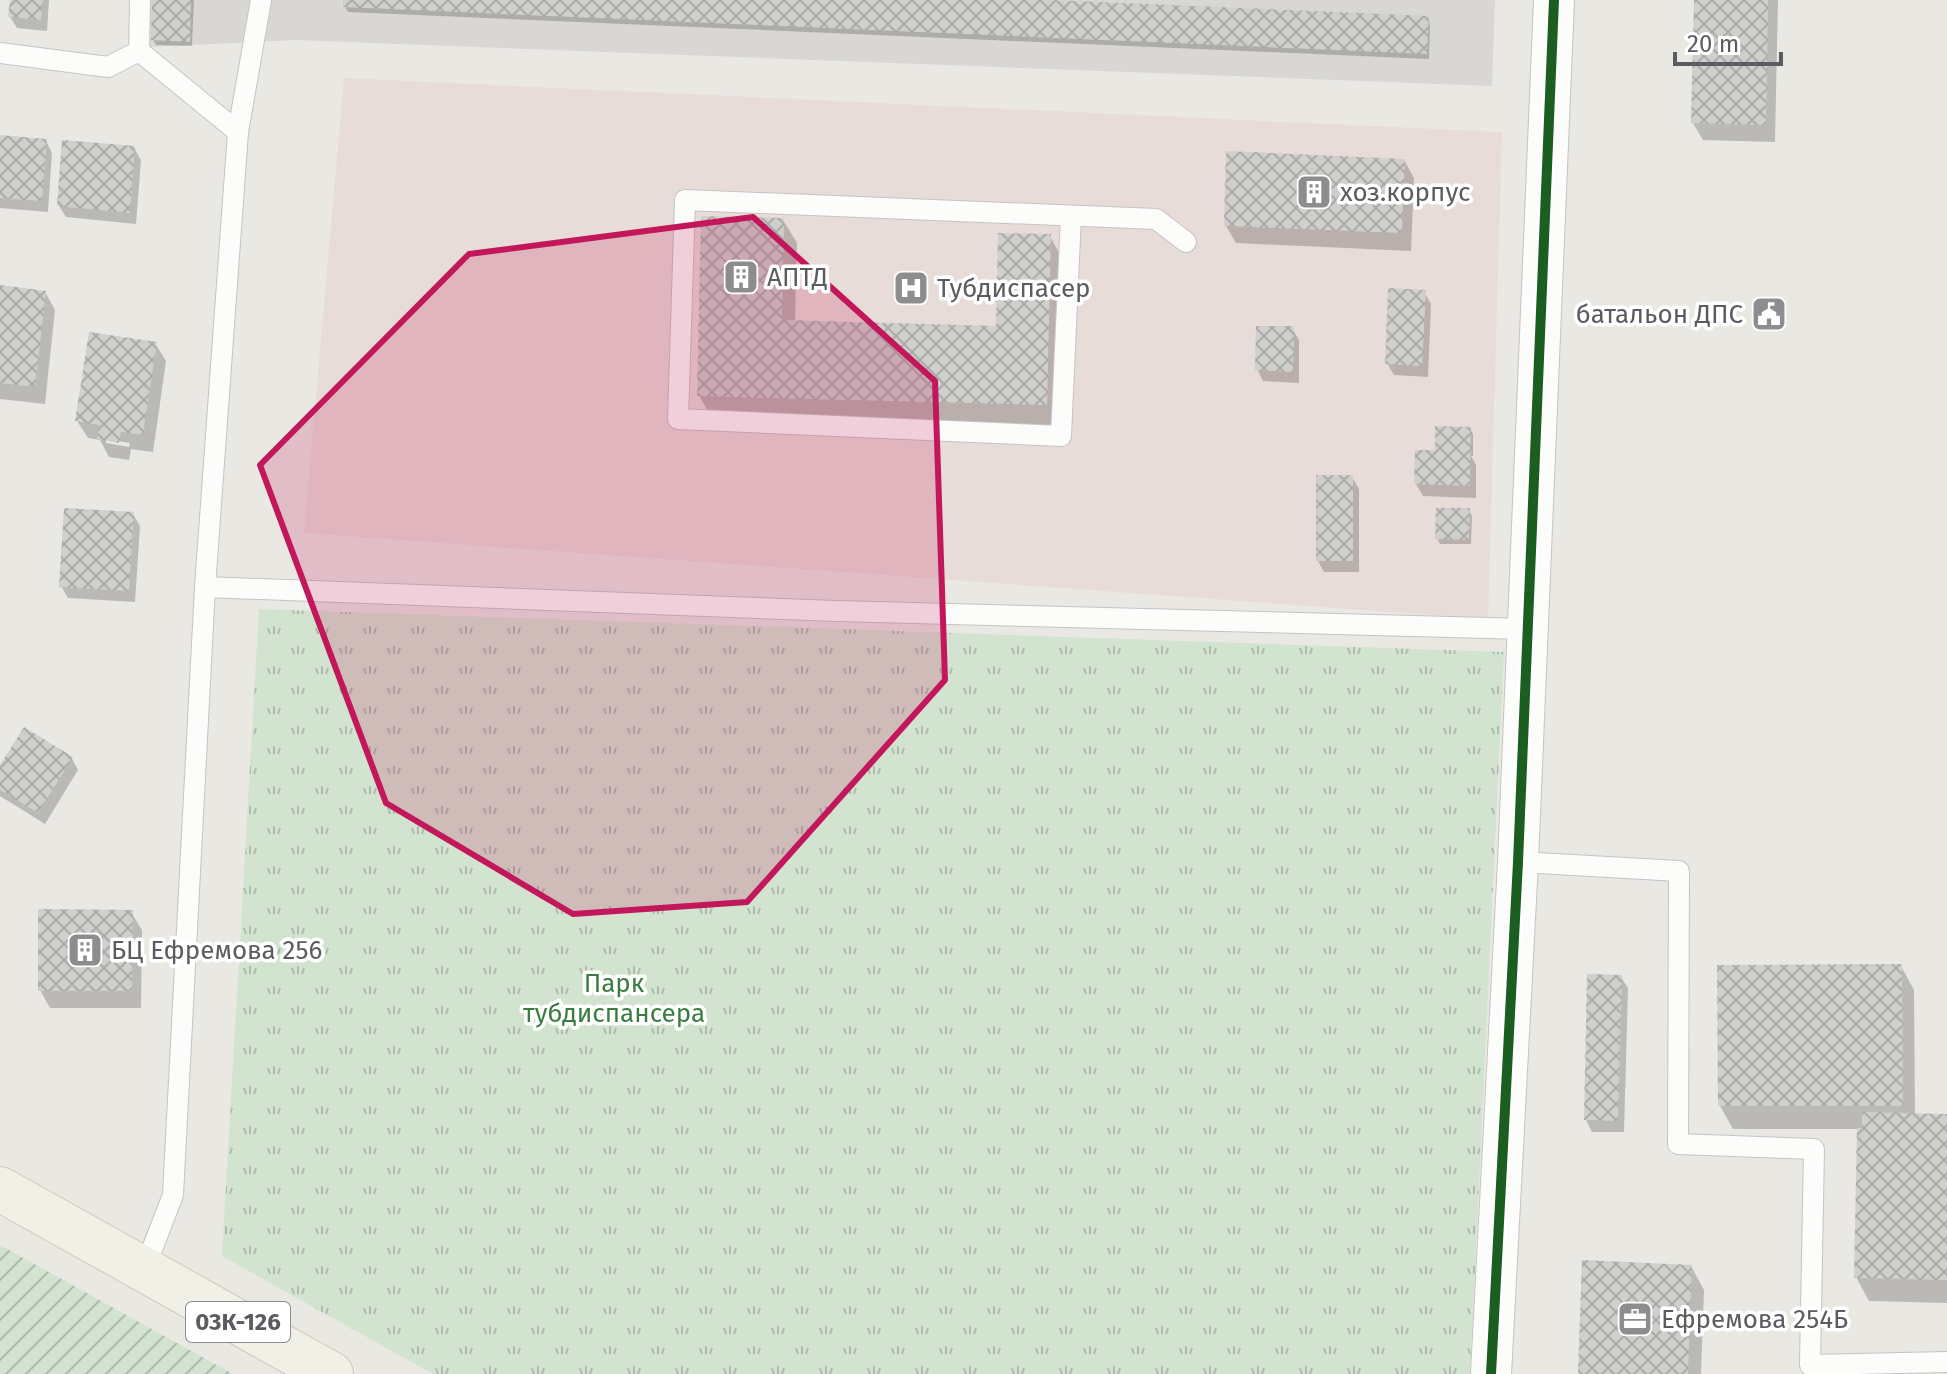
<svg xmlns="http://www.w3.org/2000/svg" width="1947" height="1374" viewBox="0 0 1947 1374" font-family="'Fira Sans',sans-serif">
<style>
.industrial{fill:#d9d7d3}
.medical{fill:#e8dcd8}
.grass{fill:url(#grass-tufts)}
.garden{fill:url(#garden-furrows)}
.shadow{fill:#0003;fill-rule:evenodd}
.building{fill:url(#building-cross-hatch)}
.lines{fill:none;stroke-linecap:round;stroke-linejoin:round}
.service-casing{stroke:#c5c4c4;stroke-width:22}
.minor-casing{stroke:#c5c4c4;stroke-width:42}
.primary-casing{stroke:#cfc8b3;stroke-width:46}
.service{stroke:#fcfcfb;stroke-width:20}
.minor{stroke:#fcfcfb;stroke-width:40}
.primary{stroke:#f1f0e6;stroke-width:44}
.cycleway-casing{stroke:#fff;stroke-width:15}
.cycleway{stroke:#1b5e20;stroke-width:10}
.marked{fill:#c2185b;fill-opacity:0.2;stroke:#c2185b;stroke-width:6;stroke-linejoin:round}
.labels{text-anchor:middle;stroke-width:7;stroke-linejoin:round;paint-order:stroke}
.shield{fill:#fff;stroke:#8c8d90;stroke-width:2}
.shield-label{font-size:24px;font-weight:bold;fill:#5a5c60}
.poi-label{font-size:26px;fill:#5a5c60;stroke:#fff;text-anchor:start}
.park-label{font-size:26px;fill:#3b7d41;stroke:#fff}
</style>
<defs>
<pattern id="grass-tufts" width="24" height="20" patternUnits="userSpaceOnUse" patternTransform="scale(2)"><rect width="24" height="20" fill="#d2e4d0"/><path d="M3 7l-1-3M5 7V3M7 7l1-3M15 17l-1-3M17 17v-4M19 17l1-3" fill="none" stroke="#adbcac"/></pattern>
<pattern id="garden-furrows" width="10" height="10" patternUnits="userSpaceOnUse" patternTransform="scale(2)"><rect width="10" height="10" fill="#d2e4d0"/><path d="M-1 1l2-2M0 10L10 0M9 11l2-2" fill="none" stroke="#adbcac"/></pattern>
<pattern id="building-cross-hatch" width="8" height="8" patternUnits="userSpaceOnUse" patternTransform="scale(2)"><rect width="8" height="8" fill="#cfcfcc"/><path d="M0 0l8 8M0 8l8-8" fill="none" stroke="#ababa9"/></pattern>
</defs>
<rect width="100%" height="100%" fill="#e9e8e3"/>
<path class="industrial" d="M150,0H1495L1492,86L296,40L148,47Z"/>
<path class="medical" d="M344,78L1502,132L1488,619L304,533Z"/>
<path class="grass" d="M259,609L1504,652L1470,1374H433L222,1256Z"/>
<path class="garden" d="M0,1245L233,1374H0Z"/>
<path class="shadow" d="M12,0H49L47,31L17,28L10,17Z
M154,0H194L192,46L156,45L153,39Z
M345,0H1003L1427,18L1430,24L1429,59L348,12L345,6Z
M1696,0H1778L1775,142L1703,140L1693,123Z
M0,137L46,141L52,153L48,212L0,208Z
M134,148L141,160L136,224L66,217L59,206Z
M1404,160L1414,178L1411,251L1236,243L1226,226Z
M783,220L797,243L795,323L998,328L1050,236L1063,260L1059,428L712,419L699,395Z
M0,287L45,292L55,310L45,404L0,399Z
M1424,292L1431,304L1428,377L1394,375L1387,363Z
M1292,328L1299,340V383L1263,381L1257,369Z
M155,343L166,361L153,452L131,449L129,460L109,457L100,440L88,438L77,421ZM106,439L130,443L129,447L106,443Z
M1470,429L1473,434V456H1471L1476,465V498L1423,496L1416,484L1438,452Z
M1352,477L1359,489V572H1324L1318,561Z
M1469,510L1472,516L1471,544H1440L1437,538Z
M133,514L140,526L135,602L68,598L61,586Z
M72,759L78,770L45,824L0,796V769Z
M131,912L142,930L141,1008H50L40,990Z
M1901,966L1914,990L1915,1115L1947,1116V1303L1869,1301L1856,1277L1859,1129H1733L1720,1106Z
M1621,977L1628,988L1624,1132H1592L1586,1120Z
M1691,1266L1704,1290L1701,1374H1580Z"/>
<path class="building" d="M10,0H43L41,20L8,17Z
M152,0H191L190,42L151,40Z
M343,0H1050L1429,16L1427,54L343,7Z
M1694,0H1768L1766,125L1691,123Z
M0,135L47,139L42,201L0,198Z
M62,140L135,146L130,213L57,206Z
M1226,151L1405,159L1402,233L1224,226Z
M701,216L784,218L782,320L996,326L998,233L1051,234L1047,405L697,396Z
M0,285L46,291L35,387L0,383Z
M1388,288L1426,290L1422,366L1385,364Z
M1256,326H1294L1293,372L1255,370Z
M89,332L157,342L143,435L121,432L119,443L97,439L99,425L75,421Z
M1435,426L1471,427L1470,486L1414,484L1415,450H1435Z
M1316,475H1353V561H1316Z
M64,508L134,512L129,591L59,587Z
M1436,508H1470L1469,540L1435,539Z
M24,727L73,757L38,813L0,790V765Z
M38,909L133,910L132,991H38Z
M1902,964L1903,1106H1718L1717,965Z
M1587,974L1622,975L1618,1121L1584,1120Z
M1862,1112L1947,1114V1280L1854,1278L1857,1128H1862Z
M1582,1260L1692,1265L1688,1374H1578Z"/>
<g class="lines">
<defs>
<path id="service" d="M140,0L139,51L238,132L205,587L173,1195L144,1270
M0,53L108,67L139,51
M238,132L261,0
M1071,216L1061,436L678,419L685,200L1156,219L1186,242
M205,587L836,611L1527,629
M1518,862L1679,871L1678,1144L1814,1149L1810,1365L1947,1362"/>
<path id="minor" d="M1491,1374L1518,862L1554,0"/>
<path id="primary" d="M0,1189L331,1374"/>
</defs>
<use href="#service" class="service-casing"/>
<use href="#minor" class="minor-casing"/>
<use href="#primary" class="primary-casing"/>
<use href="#service" class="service"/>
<use href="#minor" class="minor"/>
<use href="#primary" class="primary"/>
<defs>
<path id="cycleway" d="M1491,1374L1518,862L1554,0"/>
</defs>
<use href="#cycleway" class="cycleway-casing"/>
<use href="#cycleway" class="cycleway"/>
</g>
<path class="marked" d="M753,217L935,381L945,680L747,902L573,914L386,803L260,465L469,254Z"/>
<defs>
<symbol id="building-square" viewBox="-11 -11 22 22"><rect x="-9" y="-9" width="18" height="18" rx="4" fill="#8c8d8e" stroke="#fff"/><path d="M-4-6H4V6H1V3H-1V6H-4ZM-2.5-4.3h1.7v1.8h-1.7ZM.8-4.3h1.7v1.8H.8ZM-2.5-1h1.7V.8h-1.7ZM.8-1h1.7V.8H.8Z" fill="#fff"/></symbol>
<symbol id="hospital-square" viewBox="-11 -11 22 22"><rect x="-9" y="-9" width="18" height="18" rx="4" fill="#8c8d8e" stroke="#fff"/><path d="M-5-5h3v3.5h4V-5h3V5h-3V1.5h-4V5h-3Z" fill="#fff"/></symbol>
<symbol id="civic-square" viewBox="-11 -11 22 22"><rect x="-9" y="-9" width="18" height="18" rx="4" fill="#8c8d8e" stroke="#fff"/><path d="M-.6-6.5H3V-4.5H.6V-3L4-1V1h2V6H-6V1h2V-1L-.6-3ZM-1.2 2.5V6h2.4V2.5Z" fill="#fff"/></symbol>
<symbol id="office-square" viewBox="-11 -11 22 22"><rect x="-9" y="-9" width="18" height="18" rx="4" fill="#8c8d8e" stroke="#fff"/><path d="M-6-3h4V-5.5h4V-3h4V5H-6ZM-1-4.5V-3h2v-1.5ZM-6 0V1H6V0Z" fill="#fff"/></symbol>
</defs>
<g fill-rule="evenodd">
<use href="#building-square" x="1294" y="172" width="40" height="40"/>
<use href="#building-square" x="721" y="257" width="40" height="40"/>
<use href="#hospital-square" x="891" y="268" width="40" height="40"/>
<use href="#civic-square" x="1749" y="294" width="40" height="40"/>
<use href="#building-square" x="65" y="930" width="40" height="40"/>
<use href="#office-square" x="1615" y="1299" width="40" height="40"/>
</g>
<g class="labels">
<rect class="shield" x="186" y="1302" width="104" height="40" rx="6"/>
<g class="shield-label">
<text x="238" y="1330">03К-126</text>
</g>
<g class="poi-label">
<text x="1340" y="201">хоз.корпус</text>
<text x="767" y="286">АПТД</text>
<text x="937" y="297">Тубдиспасер</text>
<text x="1743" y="323" text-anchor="end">батальон ДПС</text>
<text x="111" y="959">БЦ Ефремова 256</text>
<text x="1661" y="1328">Ефремова 254Б</text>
</g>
<g class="park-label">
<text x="614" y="992">Парк<tspan x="614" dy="30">тубдиспансера</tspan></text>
</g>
</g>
<path d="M1675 52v12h106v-12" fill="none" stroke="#5a5c60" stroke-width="4"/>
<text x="1687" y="52" font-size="24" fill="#5a5c60" stroke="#ffffff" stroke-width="6" paint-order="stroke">20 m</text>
</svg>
